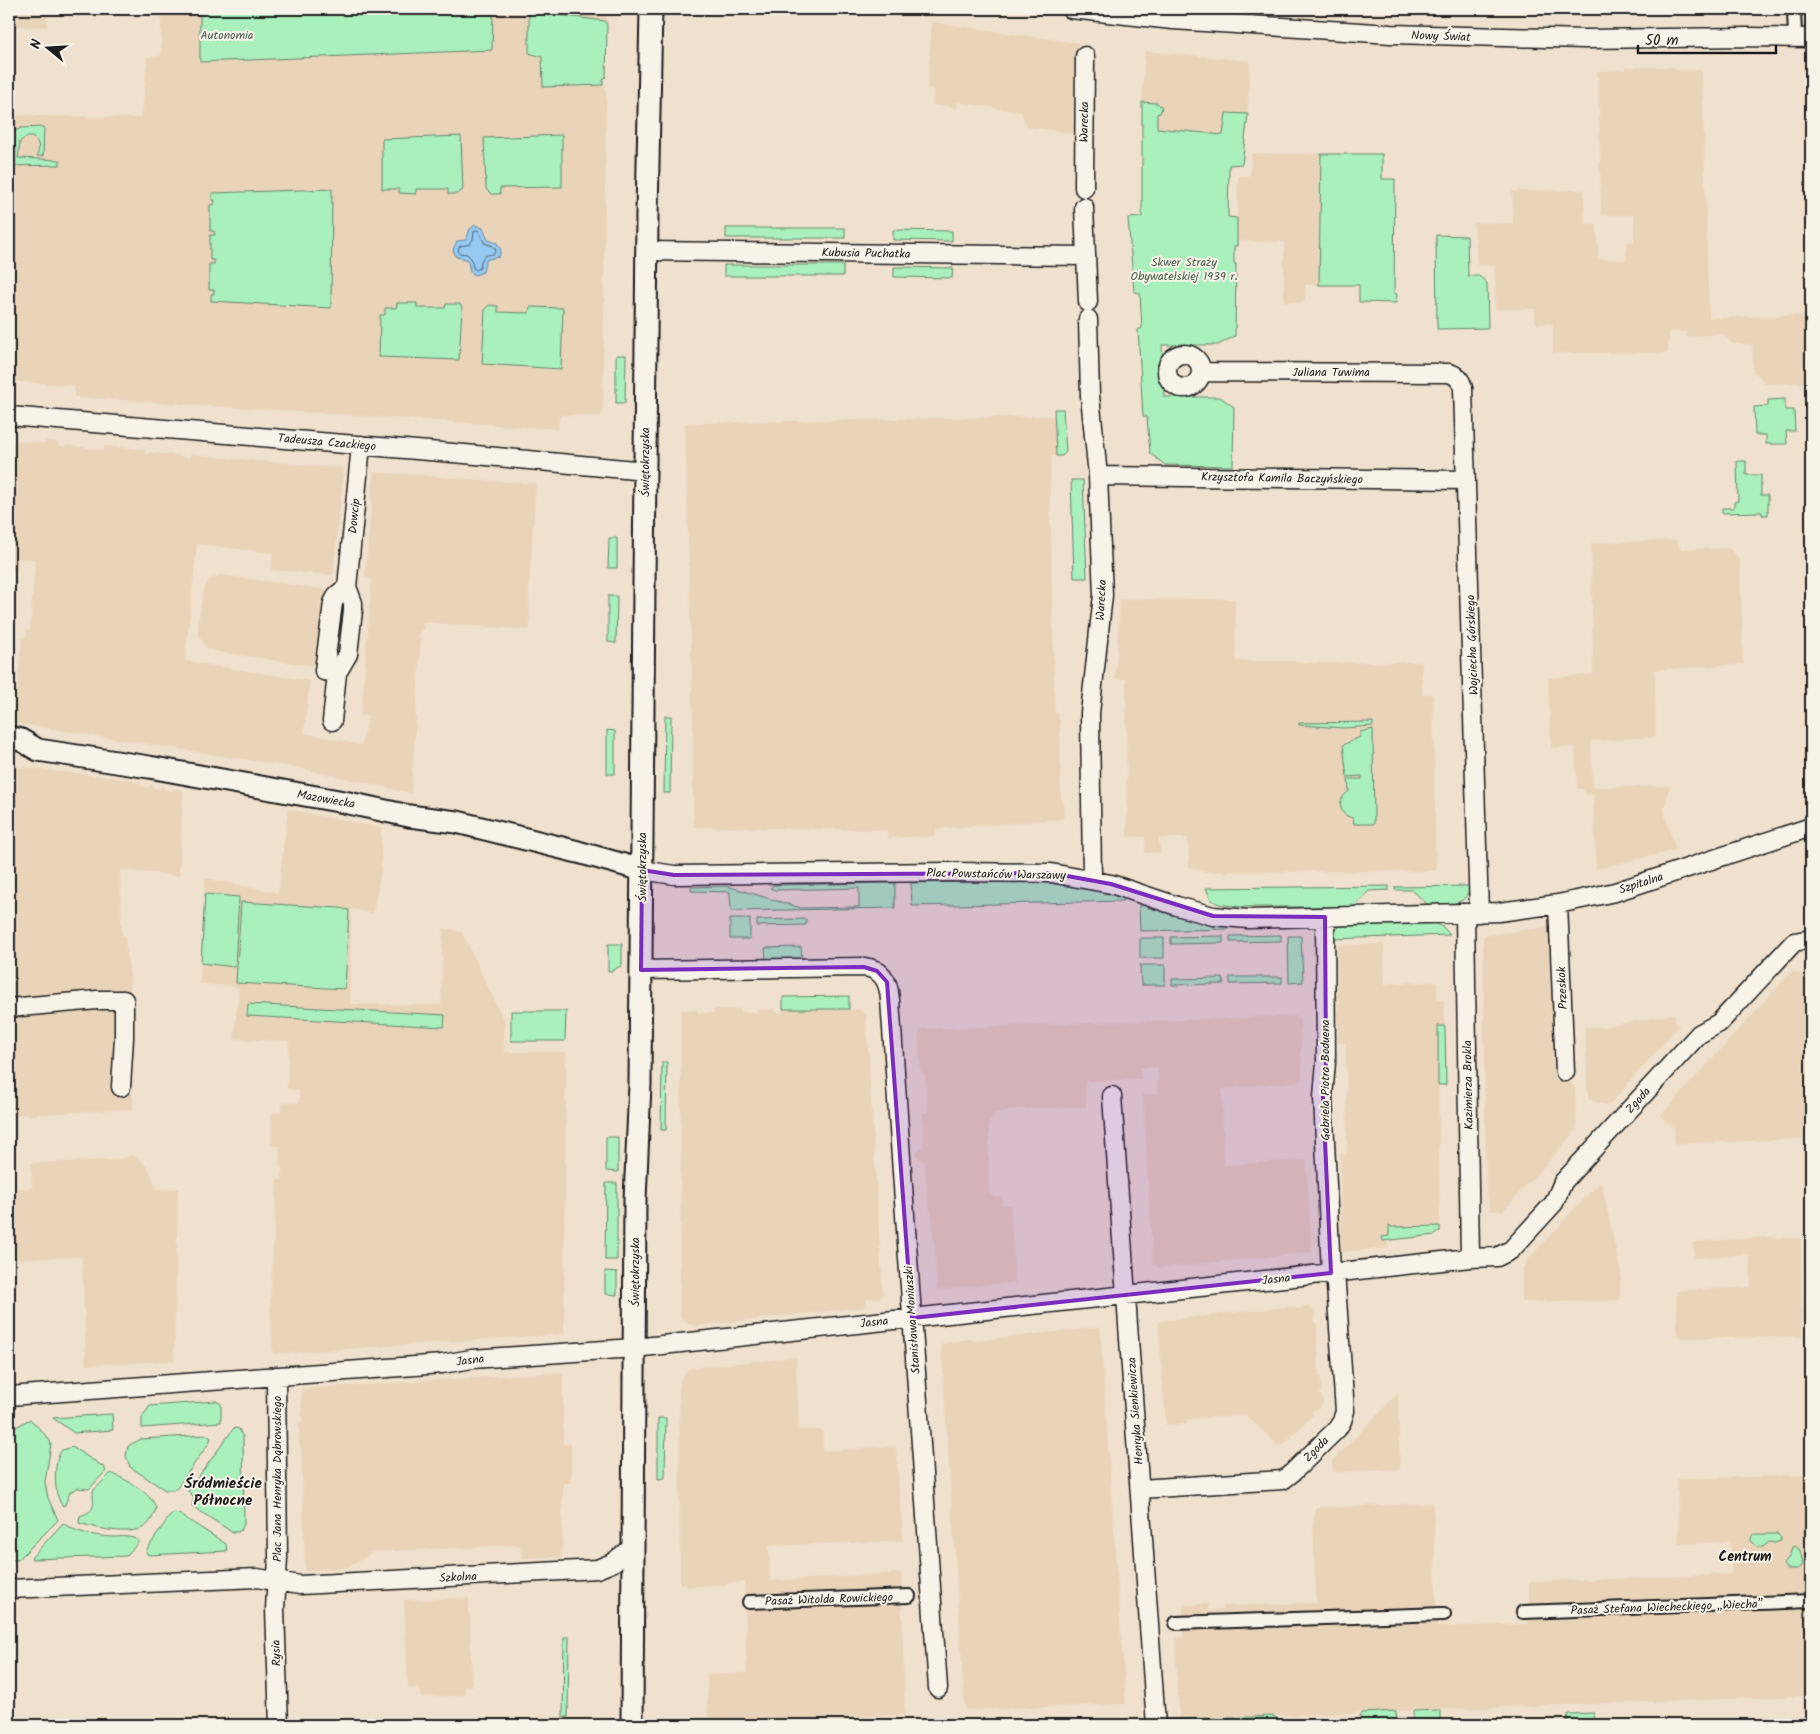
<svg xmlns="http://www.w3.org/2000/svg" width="1820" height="1734" viewBox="0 0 1820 1734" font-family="Kalam,sans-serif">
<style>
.built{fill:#e9d4ba}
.green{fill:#aaf0bc;stroke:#63866c}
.water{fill:#96caf3;stroke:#65849d}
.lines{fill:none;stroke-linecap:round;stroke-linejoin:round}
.shore{stroke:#4d6272;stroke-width:1}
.pedestrian-casing{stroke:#1c1c1c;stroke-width:16}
.minor-casing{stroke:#1c1c1c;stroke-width:21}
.tertiary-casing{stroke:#1c1c1c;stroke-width:25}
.pedestrian{stroke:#f7f3e8;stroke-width:12}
.minor{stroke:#f7f3e8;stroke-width:18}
.tertiary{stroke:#f7f3e8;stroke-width:21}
.marked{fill:#7b2cbf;fill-opacity:0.2;stroke:#7b2cbf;stroke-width:4;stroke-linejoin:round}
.labels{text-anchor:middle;stroke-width:4;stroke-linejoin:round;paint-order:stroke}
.park-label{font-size:12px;fill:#475c4c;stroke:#f7f3e8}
.street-label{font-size:12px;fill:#1c1c1c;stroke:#f7f3e8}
.neighbourhood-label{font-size:14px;font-weight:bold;fill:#1c1c1c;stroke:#f7f3e8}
.quarter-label{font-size:15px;font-weight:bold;fill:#1c1c1c;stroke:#f7f3e8}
</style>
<rect width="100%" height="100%" fill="#efe1cd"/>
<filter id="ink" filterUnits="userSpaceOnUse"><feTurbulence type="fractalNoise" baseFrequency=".02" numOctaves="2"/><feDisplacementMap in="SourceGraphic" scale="10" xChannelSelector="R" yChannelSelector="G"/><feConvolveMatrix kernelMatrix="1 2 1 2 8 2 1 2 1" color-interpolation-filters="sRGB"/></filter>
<g filter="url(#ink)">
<path class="built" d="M9,9H48L47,27L11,26V23L9,22Z
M161,9H608L607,25L605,21L606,77L603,80V85H601H605L606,91L603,410L602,416L560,415L558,429L74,397V386L9,381V115L142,118L147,57L161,56Z
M932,22L1078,43L1075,133L1027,127L1021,112L958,102L957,108L932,105L934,89L927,88Z
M1145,51L1250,61L1247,130L1243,148L1242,164L1229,165L1228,217H1142V102Z
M1625,67H1675V70H1702L1709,318L1805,315L1806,383L1766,384L1753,370L1752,344H1733L1722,334L1687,337V332L1669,331L1668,353H1553V324L1535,323V309H1495V266L1477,265L1474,223H1513L1512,191L1584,190L1585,224H1597L1598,259L1626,260L1627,242H1634V215H1601L1599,107L1597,71L1625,70Z
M1252,153L1321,154L1319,285H1305V302H1284V242L1237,241L1238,176L1250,175Z
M1055,416L1056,456H1051L1050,489L1054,687L1055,714H1058L1059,719L1060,720L1061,799H1063L1064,817L1062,819L936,829V836L888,838L887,830L693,827V726L685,423Z
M9,440L44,443L45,441L57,442L59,446L65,447L66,445L104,450V446L131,448L145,450V454L152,453L182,456L183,457L189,458L191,454L225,458L344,468L333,575L271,570L273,553L197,544L185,661L310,681L304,733L361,745L368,717L361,715L372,578L365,577L374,472L536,484L529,591L530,630L422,622V626L425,627L419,632L418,638L421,639L411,793L298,768L14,723L22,637H26V631L30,629L35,559L18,558L17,574H9Z
M1676,540L1681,549L1729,548L1740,560L1743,664L1655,670L1656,737L1591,741L1593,787L1669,786L1666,806L1664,807L1665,816L1676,850L1596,869L1593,795L1585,794L1584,789H1577L1575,747L1551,748L1548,678L1593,674L1591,543Z
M221,575L323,589L327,593L328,599L318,663L312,666L213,651L206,648L198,634V621L204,589L209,580Z
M1120,599H1235L1236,661H1299V663L1422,662V695L1433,694L1436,871L1206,872L1189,867L1188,838H1159L1160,853H1145V837H1127L1126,679H1115Z
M9,766L133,780L135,783L141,782V786L149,788L150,784L153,785V788L161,789L162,786L164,787V790L172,791L173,789L183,790L179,876L120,870L122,935L125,937L130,978L133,1109L9,1116Z
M288,809L381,828V869L373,913L351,909L350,1004L441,1005L443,928L462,932L505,1023L504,1052H566L564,1334L273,1354L270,1301L277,1180H282V1168L279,1167L280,1146H271L272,1113H281V1103H299V1090L287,1089L289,1041L234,1039L239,987L200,984L205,878L278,893Z
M1551,926L1557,1071L1575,1087L1577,1130L1503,1211H1492L1486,1193L1483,936Z
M1384,944L1385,984L1389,985V983L1437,982V1000H1444L1445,1026H1438L1440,1231L1435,1235L1388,1240V1248L1341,1252L1340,1154H1347L1346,1043H1338L1337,945Z
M1792,971L1804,976L1803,1139L1675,1144L1674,1128L1660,1116Z
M714,1009H740L741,1012H757V1010L774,1009V1012H783L782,1009H849L860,1010L866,1014L883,1297L866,1299V1307L695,1326L687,1323L681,1317L680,1312L681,1010H697L698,1013H714Z
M1675,1014V1023L1679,1026L1608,1106L1588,1099L1585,1027H1603Z
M1295,1016L1300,1021L1302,1081L1222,1089L1224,1165L1306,1160L1312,1252L1159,1268L1153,1263L1143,1095L1158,1094L1157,1067H1140L1141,1079L1085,1081L1086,1107L1017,1109L995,1113L994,1118L989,1120V1193L994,1197H1002V1205H1010L1015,1282L937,1290L933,1222L927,1194L925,1163L915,1154L924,1145L922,1113H928L925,1075L920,1070L919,1033L922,1029Z
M132,1155L138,1158L148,1168L157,1189H178L174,1361L86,1365L82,1257L9,1259V1189L32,1188L31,1163L116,1160Z
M1601,1181L1621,1273L1620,1300L1522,1302V1271L1527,1260Z
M1766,1237L1801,1238L1802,1337L1682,1338L1677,1336L1676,1291L1751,1287L1749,1254L1694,1258L1693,1242Z
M1295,1306L1297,1310L1305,1306H1309L1315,1313L1313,1322L1317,1324L1319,1376L1321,1379L1322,1391L1319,1393L1322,1396L1323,1403L1319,1409L1312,1411L1313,1415L1280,1448L1246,1415L1188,1419L1187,1424L1166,1425L1158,1321Z
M1100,1327L1126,1704L965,1710L941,1344L949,1342L971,1339L974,1341Z
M796,1357L799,1430H823V1451L896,1446L903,1541L769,1546L770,1581L901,1573L905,1715L708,1722L707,1675L747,1673L744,1582L731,1583L725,1586L718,1585L686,1587V1584H680L679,1387L681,1379L685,1372L691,1368Z
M563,1372V1444H571V1483H563L562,1557L524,1558L521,1557L520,1545L373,1552L347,1568L305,1571L301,1446L299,1445V1422H302L301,1389Z
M1398,1394L1400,1470L1333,1472L1332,1461Z
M1811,1475V1696L1179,1719L1175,1638L1184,1637L1183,1605L1208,1604V1611L1221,1609L1224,1606L1316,1603L1313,1524L1316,1508L1432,1503L1434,1520L1437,1627L1528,1624L1529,1582L1731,1574V1542L1679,1544L1677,1479Z
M469,1598L472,1686H465V1695L421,1697L419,1688H408L404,1600Z"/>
<path class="green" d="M200,9H471L487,11L493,14L492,50L200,62Z
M529,11L605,21L607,25L606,77L603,80V85L543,87L542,57L529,53Z
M1142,102L1157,103L1162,107L1160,113L1157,114V128L1223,135L1226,113L1248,114L1242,164L1229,165L1228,217L1237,218V246H1234V264H1236L1235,336L1218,345H1162L1164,397H1220L1234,407L1233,466L1165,465L1150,453L1147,417L1143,416L1138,330L1142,328L1140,293L1134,292L1128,218L1142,217Z
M44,127L43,156H37C43,141 31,130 20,142L18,158L60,160V165L9,166V134L21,128Z
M562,135V187L500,188V194H491L486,189L484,138Z
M461,136L463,190L457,194H448V189H416V194L399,193V189H382V139Z
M1321,154H1382V179H1395L1394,293L1397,294L1396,303L1359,302V285H1319Z
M332,189L331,308L211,301V294H214V290H209V264H214V260H210V235H215L214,231H210V205L214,204L215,200H212V193Z
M726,228H845V238H726Z
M893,230L952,231V241L893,240Z
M1436,235L1467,236L1468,276H1479L1487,283L1488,328L1437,329Z
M724,265H843V276H724Z
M894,267L953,268L952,278L894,277Z
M397,303H417V308H445L446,304H460L462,308L459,360L379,357L380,315H385V308H396Z
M489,305L498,306V312L529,313L530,307L563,308L561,369L482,364L485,309Z
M616,355H626L625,403H616Z
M1785,399V410H1794L1795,431H1786L1787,444H1766V435H1755L1754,407L1768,406V400Z
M1054,409H1063L1066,452L1062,456H1056Z
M1737,461H1746V475H1761V495H1768V515H1762V512L1722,513V508H1734V502L1738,501Z
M1071,480H1083L1087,578H1074Z
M609,538H617V568H608Z
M608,596H617L616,643L608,642Z
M665,716H671L670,793H664Z
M1373,722V726L1344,728L1299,725V723Z
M1373,729L1374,824H1354L1353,818C1337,815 1337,799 1349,791L1348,779H1362V776L1347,777L1343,745L1360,737V732Z
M607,730L615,731V774H607Z
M1024,881C1058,883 1090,888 1123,898V901L912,906L911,883Z
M895,883V908L731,911L730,892L691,891V887L727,886L801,908L859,907V888L774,890L770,888L774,885Z
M1389,886V890L1369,891L1354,907H1240L1219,904L1211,900L1206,888Z
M1470,886C1467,908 1445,904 1428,905L1412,890H1395V887Z
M205,894L239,897L235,967L201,963Z
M241,902L340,908L349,910L345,989L236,983Z
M1139,903L1181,916L1229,926V929L1140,931Z
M730,919H750V939H730Z
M806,919V925L757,926V920Z
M1432,922L1443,927L1450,935L1331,939L1333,930L1340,926Z
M1281,935V941L1230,942V936Z
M1223,936V943L1171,944V937Z
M1288,936H1301L1303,982L1289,983Z
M1140,938H1164V958H1140Z
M608,944H622V965L612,971H608Z
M801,947L802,962H770L766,959L765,948Z
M1140,965H1165V985H1141Z
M1230,977H1282V983L1230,984Z
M1223,978L1224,984L1172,985V979Z
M849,996V1009H783V997Z
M248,1004L445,1015L444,1027L247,1016Z
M511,1011H566L565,1041H511Z
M1438,1026H1445L1446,1085H1438Z
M662,1062H667L666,1130H661Z
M606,1137H618V1172L606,1171Z
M606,1183H617V1260H605Z
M1389,1225L1392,1227L1440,1226V1231L1435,1235L1383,1241L1382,1237L1389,1236Z
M605,1271L617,1272V1295L605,1294Z
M216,1401L221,1404V1422L142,1428V1417L150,1406Z
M112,1414L113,1430L74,1433L53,1418Z
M658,1418H666L665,1478L658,1479Z
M30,1419L49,1439L51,1444L45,1482L48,1498L58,1520L18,1560H9V1431Z
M234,1428L239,1429L243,1437L244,1524L241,1530L238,1532H232L192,1506L194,1497L188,1491Z
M207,1435L211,1438L209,1443L177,1488L173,1490H165L130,1467L126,1456L128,1446L141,1439Z
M72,1447L104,1467L106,1471L89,1489L77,1488L70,1492L65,1505L63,1506C53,1497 53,1460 62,1450Z
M111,1473C125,1479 152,1493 156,1508C154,1515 151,1523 144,1527C129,1536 95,1528 79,1523L80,1516C97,1510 93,1506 93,1491Z
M174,1513L179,1514L226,1544L227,1551L148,1555L146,1552L148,1548L169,1517Z
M63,1523C75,1533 96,1536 112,1537C121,1537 131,1535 139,1541L138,1543L126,1556L32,1559L31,1558Z
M1757,1534H1777L1781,1538V1541L1775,1543L1769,1542L1763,1547H1758L1751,1541C1751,1536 1753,1534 1757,1534Z
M1795,1546L1800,1550L1803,1565L1798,1569H1786L1783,1564L1789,1557L1792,1547Z
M564,1637H569L568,1717H563Z
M1440,1710V1720L1413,1721V1711Z
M1396,1711L1397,1722L1360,1723V1716L1362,1713Z
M1594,1713L1595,1725H1567L1568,1714Z
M1274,1716L1277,1719V1725H1225V1718Z
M1215,1718V1725H1166L1165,1720Z"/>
<path class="water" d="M475,225L483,228L488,240L497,243L501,250L499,257L488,259L485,263L483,272L475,275L470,272L468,261L465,259L456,257L453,250L457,241L466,240L470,229Z"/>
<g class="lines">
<path class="shore" d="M477,230L480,232L484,243L493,246L496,250L494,254C484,255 481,257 480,268L476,270L473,268L471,258L467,254L459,253L458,249L460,246L470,244L473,239L474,232Z"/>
<defs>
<path id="pedestrian" d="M1794,9L1795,38
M749,1602L909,1596
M1523,1612L1811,1601
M1176,1623L1444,1614"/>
<path id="minor" d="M1071,9L1173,20L1391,34L1585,39L1747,37L1811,38
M1084,188L1085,56
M1084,207L1088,302
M646,251L1086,256
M1088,319L1090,396L1098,476L1103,595L1090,713L1092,880
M1167 371a17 17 0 1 1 34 0a17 17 0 1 1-34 0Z
M1201,372L1449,373C1457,375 1461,380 1463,388L1479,913
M9,416L465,454L645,471
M1098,476L1466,480
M347,587L361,445
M332,721L337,673L348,654L353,610V603L347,587L337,595L333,603L324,671L337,673
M642,870L674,875L950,872L1051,873L1111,884L1177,906L1213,916L1248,919L1499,912L1558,904L1615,892L1811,827
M1558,904L1565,1072
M1465,913L1470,1258
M1325,917L1326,1062L1323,1097L1331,1273
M641,970L864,967C883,969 889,983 890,1000L938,1688
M9,1008L97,1000H124V1038L121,1087
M1112,1096L1156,1725
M276,1376L278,1558L275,1609L279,1725
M9,1396L442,1364L472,1359L634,1348L1470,1258L1497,1257L1511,1250L1554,1203L1563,1182L1699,1034L1719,1023L1794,942L1811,939
M1140,1489L1283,1480L1292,1473L1337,1429L1342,1421L1345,1411L1335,1272
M9,1589L257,1578L300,1585L597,1569L612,1563L633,1547"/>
<path id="tertiary" d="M9,737L21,740L38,750L149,767L344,802L409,816L457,822L578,852L642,870
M632,1725L635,1200L640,1084L647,215L651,9"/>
</defs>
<use href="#pedestrian" class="pedestrian-casing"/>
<use href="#minor" class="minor-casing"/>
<use href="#tertiary" class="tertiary-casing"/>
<use href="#pedestrian" class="pedestrian"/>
<use href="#minor" class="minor"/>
<use href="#tertiary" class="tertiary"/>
</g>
</g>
<path class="marked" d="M642,870L674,875L1051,873L1111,884L1213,916L1325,917L1326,1062L1323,1097L1331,1273L912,1318L887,982L877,971L864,967L641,970Z"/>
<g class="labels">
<g class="park-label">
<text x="227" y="39">Autonomia</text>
<text x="1184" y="266">Skwer Straży<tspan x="1184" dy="14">Obywatelskiej 1939 r.</tspan></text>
</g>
<g class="street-label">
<text transform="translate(1441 36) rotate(2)" y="4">Nowy Świat</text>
<text transform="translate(1084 122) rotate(-89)" y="4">Warecka</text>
<text transform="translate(866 253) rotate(1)" y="4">Kubusia Puchatka</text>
<text x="1331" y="376">Juliana Tuwima</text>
<text transform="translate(327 442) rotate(5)" y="4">Tadeusza Czackiego</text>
<text transform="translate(645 462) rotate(-90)" y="4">Świętokrzyska</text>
<text transform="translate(1282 478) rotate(1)" y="4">Krzysztofa Kamila Baczyńskiego</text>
<text transform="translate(354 516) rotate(-84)" y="4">Dowcip</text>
<text transform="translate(1101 600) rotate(-87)" y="4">Warecka</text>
<text transform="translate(1472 645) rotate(-92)" y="4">Wojciecha Górskiego</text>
<text transform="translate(326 799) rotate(10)" y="4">Mazowiecka</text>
<text transform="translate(642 867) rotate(-90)" y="4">Świętokrzyska</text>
<text transform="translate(996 874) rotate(1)" y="4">Plac Powstańców Warszawy</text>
<text transform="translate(1641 883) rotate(-18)" y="4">Szpitalna</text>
<text transform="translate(1562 988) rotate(-93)" y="4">Przeskok</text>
<text transform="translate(1325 1080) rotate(-90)" y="4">Gabriela Piotra Boduena</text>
<text transform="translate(1468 1085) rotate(-91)" y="4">Kazimierza Brokla</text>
<text transform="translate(1638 1100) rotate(-48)" y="4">Zgoda</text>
<text transform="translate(635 1272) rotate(-90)" y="4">Świętokrzyska</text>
<text transform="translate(1276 1279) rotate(-6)" y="4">Jasna</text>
<text transform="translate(912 1320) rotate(-94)" y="4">Stanisława Moniuszki</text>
<text transform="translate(874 1322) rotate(-6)" y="4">Jasna</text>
<text transform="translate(470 1360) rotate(-7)" y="4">Jasna</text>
<text transform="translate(1135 1411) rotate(-94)" y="4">Henryka Sienkiewicza</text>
<text transform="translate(1316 1449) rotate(-45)" y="4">Zgoda</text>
<text transform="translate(277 1479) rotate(-90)" y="4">Plac Jana Henryka Dąbrowskiego</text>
<text transform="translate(458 1577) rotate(-3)" y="4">Szkolna</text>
<text transform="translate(829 1599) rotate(-2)" y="4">Pasaż Witolda Rowickiego</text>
<text transform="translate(1667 1607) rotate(-2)" y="4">Pasaż Stefana Wiecheckiego „Wiecha”</text>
<text transform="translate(276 1653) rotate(-92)" y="4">Rysia</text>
</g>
<g class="neighbourhood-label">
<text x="1745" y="1561">Centrum</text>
</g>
<g class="quarter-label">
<text x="223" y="1488">Śródmieście<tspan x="223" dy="17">Północne</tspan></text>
</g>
</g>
<rect width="1820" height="1734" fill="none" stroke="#f7f3e8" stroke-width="30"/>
<rect x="15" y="15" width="1790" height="1704" fill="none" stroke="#1c1c1c" stroke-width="2" filter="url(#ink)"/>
<g transform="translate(48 48) rotate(288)" stroke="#f7f3e8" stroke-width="4" paint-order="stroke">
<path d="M0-4L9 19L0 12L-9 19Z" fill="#1c1c1c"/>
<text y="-8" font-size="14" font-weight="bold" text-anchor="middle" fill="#1c1c1c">N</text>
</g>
<path d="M1638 45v8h138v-8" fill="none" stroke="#1c1c1c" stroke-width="2.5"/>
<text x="1645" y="45" font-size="15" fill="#1c1c1c" stroke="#f7f3e8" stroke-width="4" paint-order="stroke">50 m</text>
</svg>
